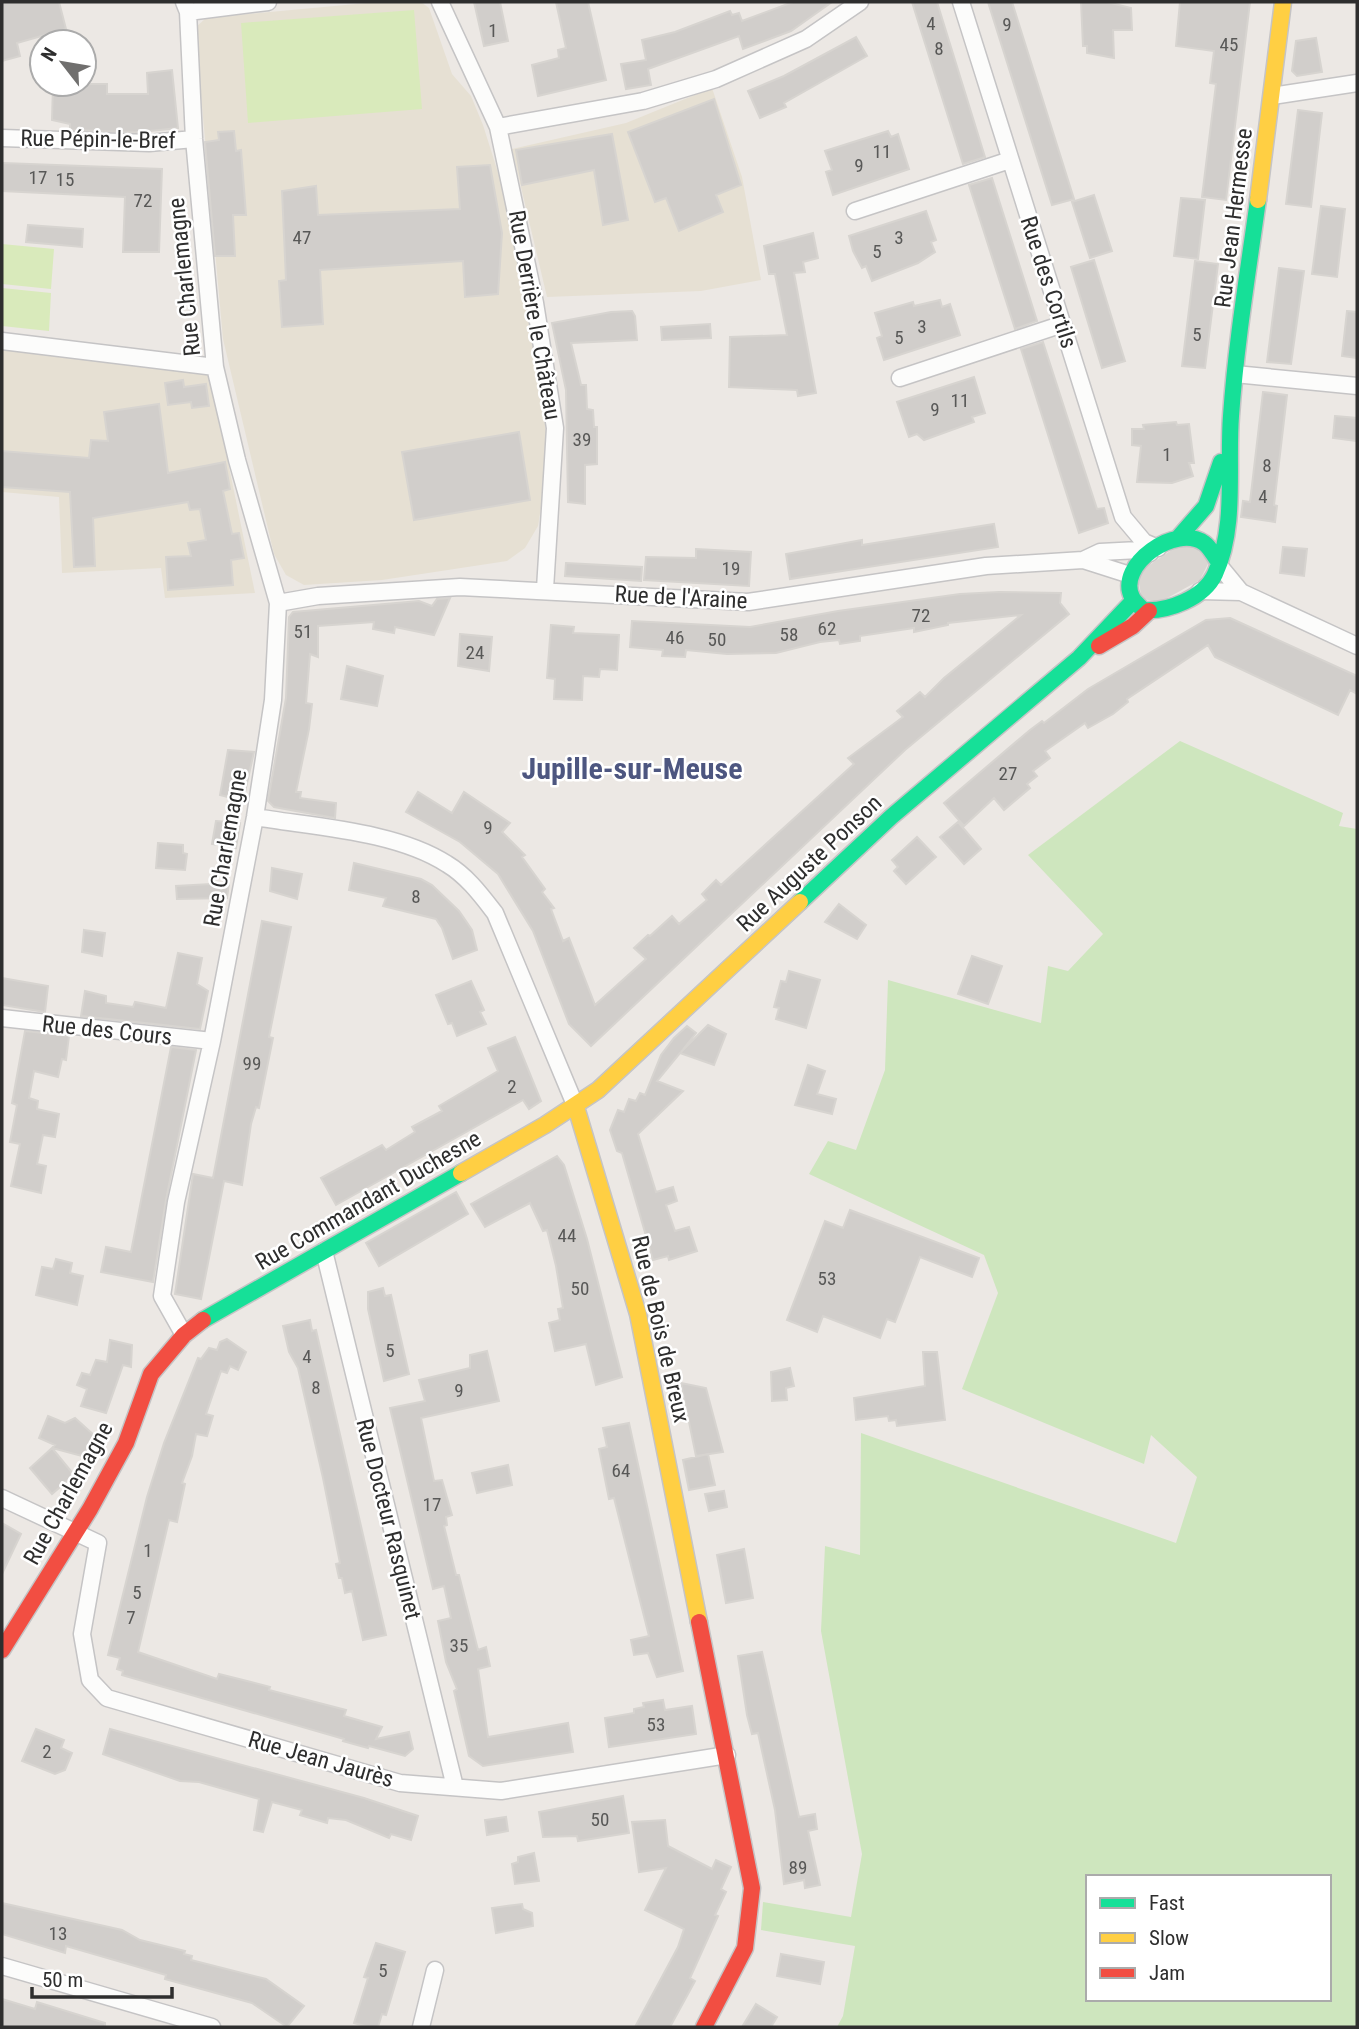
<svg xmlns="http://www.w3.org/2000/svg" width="1359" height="2029" viewBox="0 0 1359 2029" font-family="'Roboto Condensed',sans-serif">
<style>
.education{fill:#e6e0d3}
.green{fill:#cee6be;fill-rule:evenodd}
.pitch{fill:#d9eabb}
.plaza{fill:#dad6d2}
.building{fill:#d1cecb;stroke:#d7d4d0;stroke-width:2}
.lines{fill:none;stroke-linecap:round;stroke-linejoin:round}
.street-casing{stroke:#c5c4c5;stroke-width:19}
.fast-casing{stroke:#c5c4c5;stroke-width:19}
.slow-casing{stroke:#c5c4c5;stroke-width:19}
.jam-casing{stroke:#c5c4c5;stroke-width:19}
.street{stroke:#fcfcfb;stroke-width:16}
.fast{stroke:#16e098;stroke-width:16}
.slow{stroke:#ffcf43;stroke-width:16}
.jam{stroke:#f24e42;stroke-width:16}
.labels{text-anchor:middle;stroke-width:5;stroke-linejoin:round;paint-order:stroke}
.number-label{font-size:19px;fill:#585857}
.street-label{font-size:23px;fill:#2e2e2e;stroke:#fff}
.district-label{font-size:30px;font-weight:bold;fill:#4d5680;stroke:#fff}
</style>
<rect width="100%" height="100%" fill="#ece8e4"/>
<path class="education" d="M377,2H421L429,8L452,74L471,96L483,125L518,236L546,432V477L538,526L525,548L507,561L382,580L304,585L286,575L274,554L223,339L195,28L206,18Z
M712,88L742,177L761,280L701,291L547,297L512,149L626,123Z
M2,344L210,375L255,593L165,598L161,568L62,573L59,497L2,492Z"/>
<path class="green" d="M1180,741L1343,813L1339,826L1357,829V2027H837L843,2016L855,1946L761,1930L763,1902L851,1917L862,1854L821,1631L825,1546L860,1555L861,1433L1176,1543L1197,1477L1151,1435L1144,1464L962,1389L998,1293L984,1255L809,1174L828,1141L856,1150L885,1070L888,980L1041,1023L1048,966L1068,971L1103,934L1028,855ZM1088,1877H1329V1999H1088Z"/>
<path class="pitch" d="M414,10L422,109L248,123L241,23Z
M2,244L54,249L51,289L2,284Z
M2,288L51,293L49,331L2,326Z"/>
<path class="plaza" d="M1192,544L1209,562L1200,580L1160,602L1142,599L1138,579L1148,566L1176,547Z"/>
<path class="building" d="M2,2H59L66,29L17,43L20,56L2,61Z
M474,2H500L508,41L484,46Z
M556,2H588L606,80L538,96L532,65L559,58L558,50L566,48Z
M793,2H832L791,31L743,49L739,36L648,69L651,85L626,89L621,64L646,60L642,40L675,32L730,11L732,15L739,13L742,21Z
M912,2H937L985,157L963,164Z
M988,2H1012L1074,199L1052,205Z
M1081,2H1107L1131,8L1132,30H1113L1114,58L1087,53V46H1083Z
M1180,2H1250L1226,200L1202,197L1216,84L1210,83L1214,51L1176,46Z
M856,37L867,56L784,103L786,107L760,118L748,91L784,76Z
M1316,38L1322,72L1297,76L1292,71L1296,41Z
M172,70L178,128L140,132L70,130V124L52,120L53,84H107V94H148L147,73Z
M714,99L741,185L716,195L723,212L679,231L666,198L655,202L628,132Z
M1298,110L1322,113L1311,207L1286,204Z
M234,131L236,151L241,150L246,215H233L235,256H215L205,142L219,140L218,132Z
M888,131L891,137L898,134L909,169L833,195L826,172L832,170L825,151Z
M612,134L628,220L603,225L594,170L522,185L516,150Z
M3,163L162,169L159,252H123L125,197L2,191Z
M490,165L502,233L498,294L465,297L463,261L320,270L323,324L282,327L279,281L286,280L282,191L316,186L318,215L460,209L457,167Z
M992,178L1037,321L1015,329L969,185Z
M1094,195L1112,251L1090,258L1072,202Z
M1181,198L1205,200L1198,259L1174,256Z
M1321,206L1345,209L1337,277L1312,274Z
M926,211L936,240L931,242L935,252L918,263L872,281L866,266L862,268L853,251L849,236Z
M28,225L83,229L82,247L26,242Z
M813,233L818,258L803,262L805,272L794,273L816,393L798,396L797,390L729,387L730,337L787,335L775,274H769L764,246Z
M1094,260L1125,361L1102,368L1071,267Z
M1195,261L1218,264L1205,368L1182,366Z
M1279,268L1304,271L1291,364L1267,362Z
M940,300L942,307L950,304L960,335L884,360L877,338L882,336L875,313L913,302L914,306Z
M632,311L635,316L637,340L571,343L581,385H586L587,409L593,410L594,427H597V464L585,465V504L568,502L566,390L552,323L611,312Z
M1347,311L1357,312V358L1342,356Z
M710,324L711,338L662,340L661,327Z
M1043,342L1097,509L1104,508L1108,523L1079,533L1021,349Z
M974,377L985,413L972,417L974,422L924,440L917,434L909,437L897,402Z
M183,380L184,387L206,384L209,406L192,408L191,402L168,405L165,383Z
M1263,392L1287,395L1274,505L1277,506L1275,522L1241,517L1243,501L1250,502Z
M159,404L168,473L225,462L230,489L223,491L232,534L239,533L244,558L231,560L233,585L168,590L166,557L191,556L188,543L206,540L200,509L190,510L188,502L93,518L95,566L74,567L70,492L2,487V451L89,458L91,440L108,441L104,412Z
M1335,416L1357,418V441L1333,438Z
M1176,422L1177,425L1189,424L1194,463H1189L1193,476L1172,483L1137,482L1141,446L1132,445V429H1144L1143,425Z
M519,432L530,500L414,520L402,452Z
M994,524L998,547L790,579L786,554L862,540V545Z
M1283,547L1307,549L1304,576L1280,573Z
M696,549L751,552L749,586L644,580L646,557L696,558Z
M566,563L642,567L641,581L565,576Z
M999,592L1061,593L1060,603L1069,614L905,750L591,1046L569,1024L533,931L498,874L460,842L406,812L418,792L452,813L464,792L510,823L502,832L525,855L522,857L545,889L542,892L554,908L551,909L563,941L569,938L595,1005L646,959L634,948L648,935L650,936L672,916L679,924L707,900L702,894L716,880L721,885L854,764L848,758L903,717L897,711L920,692L925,697L944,678L1021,615L948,623V625L914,632V628L860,636V641L840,644L839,640L820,642L776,653L727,654L686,650L685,657L662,656L663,650L630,647L632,621L750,627L838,611L960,594Z
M450,598L434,635L395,627L394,633L373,629L374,622L318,626V657L310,654L306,703L312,704L309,729L296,792H301L300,798L336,803L335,818L274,807L268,801L286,698L289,617L293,612L419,601L432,606L437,599Z
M1230,618L1357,676V694L1350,690L1338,715L1215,657L1208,645L1127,699L1128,702L1113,714L1088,728L1085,723L1045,751L1050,758L1033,771L1037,776L1027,784L1030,788L1004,810L994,798L964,826L944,803L1030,730L1042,721L1044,723L1088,689L1206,620Z
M551,625L574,627L573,633L619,635L617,670L600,669L599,677L583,676L582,700L554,699L555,679L547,678Z
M460,634L492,637L489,671L458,666Z
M347,666L383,676L377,706L341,699Z
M228,750L254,752L243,801L220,795Z
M216,821L240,823L236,848L212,844Z
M958,822L981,849L964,864L940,837Z
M917,837L936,857L906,884L894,871L898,867L892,860Z
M158,843L183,845V853L187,854L185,870L156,868Z
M354,863L421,879L432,885L459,911L472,930L477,950L453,959L442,928L436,919L383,906L386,898L349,890Z
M272,868L302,874L297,899L270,891Z
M229,883L227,898L177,899L176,886Z
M839,904L866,925L857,939L825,922Z
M262,921L291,927L269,1037L273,1038L259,1108L256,1107L251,1124L242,1185L224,1181L201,1299L175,1294L193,1174L213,1178Z
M84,930L105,933L102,956L82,952Z
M178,953L202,958L197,984L208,991L200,1029L81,1016L85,991L106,996V1003L133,1007L135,1002L166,1008Z
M972,956L1002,966L988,1004L958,994Z
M789,971L820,980L806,1028L776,1019L779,1008L774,1007L781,981L786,982Z
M2,978L48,986L45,1012L2,1005Z
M471,981L484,1010L480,1012L486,1024L457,1036L452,1023L448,1024L436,995Z
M708,1025L726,1034L714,1065L680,1053L657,1081L683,1091L638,1134L656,1192L673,1187L677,1201L666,1205L675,1231L689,1227L697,1251L669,1260L668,1256L653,1260L622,1153L617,1151L610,1130L618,1110L624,1112L629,1099L636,1101L640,1093L645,1095L661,1055L674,1038L687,1026L696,1033L681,1052Z
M25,1031L69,1036L66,1060L62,1059L58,1077L34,1071L29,1098L38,1101L37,1109L59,1114L55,1137L43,1135L37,1164L46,1166L41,1193L11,1186L20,1144L10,1142L17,1105L12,1103Z
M515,1037L541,1101L529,1109L523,1100L336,1205L321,1178L382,1145L386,1150L415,1132L412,1127L442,1111L439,1106L498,1071L488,1048Z
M171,1047L196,1050L166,1200L153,1282L101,1272L106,1247L131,1252Z
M808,1065L825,1071L817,1094L836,1099L832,1114L795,1105Z
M557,1156L564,1165L587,1239L622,1377L596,1385L586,1344L555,1351L549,1323L560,1320L558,1309L563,1308L556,1266L547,1230L543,1231L530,1203L485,1227L471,1204Z
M456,1192L468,1214L379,1266L366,1243Z
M850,1210L979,1258L972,1277L920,1257L895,1322L887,1319L880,1338L823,1316L817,1332L787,1320L825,1221L843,1228Z
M56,1259L72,1263L70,1273L83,1276L77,1305L36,1295L42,1267L53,1269Z
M383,1288L385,1296L391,1295L409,1374L384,1381L368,1309V1292Z
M310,1320L312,1331L316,1330L386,1635L363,1640L352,1591L345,1593L342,1578H339L336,1564L340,1563L323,1478L298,1368L289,1352L283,1326Z
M227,1339L246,1352L238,1370L230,1366L227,1373L221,1371L206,1414L213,1416L207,1436L196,1434L192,1456L182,1483L185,1484L177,1522L169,1520L138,1652L217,1679L219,1674L251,1682L270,1687L269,1690L346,1710L344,1716L382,1727L376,1739L409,1732L413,1749L405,1756L369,1746L368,1748L343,1741L344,1739L122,1675L123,1671L117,1669L120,1658L108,1655L147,1497L164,1443L198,1358L201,1359L209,1348L217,1350L220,1342Z
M110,1340L132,1345L131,1367L123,1365L106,1413L81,1406L87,1389L77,1385L82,1373L90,1375L96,1360L107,1362Z
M487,1351L499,1401L421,1418L434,1481L442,1480L452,1515L446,1517L447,1525L444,1526L456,1575H459L478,1650L486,1647L490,1666L478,1669L488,1737L568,1723L573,1752L483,1766L469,1756L454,1691L457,1689L446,1662L438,1621L451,1618L444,1586L433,1589L390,1408L425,1401L419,1380L470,1368V1355Z
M923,1352H937L945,1420L897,1426L896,1420L889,1421L888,1416L856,1420L854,1398L925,1386Z
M790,1368L794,1386L786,1388L787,1400L772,1401L771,1372Z
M681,1383L706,1388L723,1452L696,1456Z
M48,1416L65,1423L75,1418L95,1436L86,1457L52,1448L55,1445L39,1438Z
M629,1423L683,1671L657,1677L648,1653L634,1655L631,1640L649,1636L614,1498L609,1499L599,1449L607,1447L603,1428Z
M52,1448L74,1475L52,1494L30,1468Z
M708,1454L715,1485L689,1490L683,1460Z
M508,1465L512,1485L477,1493L472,1473Z
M724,1491L727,1507L709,1511L705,1494Z
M2,1523L21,1534L2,1574Z
M744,1549L753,1598L726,1603L717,1555Z
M762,1652L799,1817L815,1814L817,1829L808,1831L820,1885L805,1888L804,1880L784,1884L775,1810L758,1733L752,1734L747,1715L738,1656Z
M663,1700L665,1710L692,1706L696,1734L609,1747L605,1718L634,1713V1709L644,1707L643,1703Z
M36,1729L64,1740L61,1748L72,1753L65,1770L55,1774L22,1761Z
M110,1729L364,1798L418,1816L411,1840L391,1834L389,1838L346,1820L328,1818L327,1823L300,1815L302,1810L272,1802L263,1832L254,1830L259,1799L199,1782L180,1781L103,1754Z
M623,1796L629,1833L578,1841L577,1836L543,1837L539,1812Z
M506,1817L508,1831L487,1835L485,1820Z
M665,1820L668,1846L712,1869L716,1860L731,1867L721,1889L726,1892L715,1915L718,1916L690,1978L695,1981L670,2027H635L678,1947L684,1929L645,1910L666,1868L639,1872L632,1822Z
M534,1853L539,1881L515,1884L512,1864L518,1862V1857Z
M2,1903L122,1930L140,1940L185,1951L184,1954L192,1956L191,1960L266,1979L304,2006L287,2027L252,2003L165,1979L166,1975L66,1946L65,1953L2,1934Z
M522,1904L523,1909L532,1913L533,1926L496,1933L492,1908Z
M376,1943L405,1952L386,2015L382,2014L378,2027H368L354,2023L368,1978L364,1977Z
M781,1954L824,1962L820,1984L777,1976Z
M2,1999L35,2009L37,2002L105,2023V2027H2Z
M756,2004L777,2017L771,2027H742Z"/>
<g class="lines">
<defs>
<path id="street" d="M440,2L498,127L535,303L555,428L545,589
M961,2L1123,517L1144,542L1158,548
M188,12L268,2
M1272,96L1357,83
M498,127L643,101L716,79L806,39L860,2
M2,138L149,143L194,139
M855,211L1010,160
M2,341L215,367
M1235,374L1357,386
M900,378L1063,324
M1083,560L1130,575
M1218,564L1241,592
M1200,591L1241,592L1357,646
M278,603L318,596L460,587L748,602L986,566L1083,560L1100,552L1139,550L1150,553
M255,817C314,827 396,831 447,864C467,876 481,895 495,913L576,1107
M2,1018L212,1041
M324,1251L455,1787
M184,1335L162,1296L176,1202L212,1041L255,817L273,700L278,603L237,460L215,367L194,139L188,12L184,2
M2,1498L98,1543L82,1634L90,1680L107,1698L400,1783L501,1791L727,1755
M2,1966L212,2027
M421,2027L435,1970"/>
<path id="fast" d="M1179,537L1206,506L1221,462
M1218,561C1214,556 1210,547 1204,543C1176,523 1116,565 1132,597C1134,602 1140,606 1143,610C1168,612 1204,598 1215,574C1237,526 1227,466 1231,416C1236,344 1248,272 1258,200
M800,902L891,817L1079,658L1133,601
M203,1320L461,1173"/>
<path id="slow" d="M1258,200L1283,2
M576,1107L638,1314L699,1622
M461,1173L545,1125L598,1090L800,902"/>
<path id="jam" d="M1099,646L1133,626L1149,611
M699,1622L752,1888L745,1948L704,2027
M2,1650L90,1509L126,1443L151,1374L184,1335L203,1320"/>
</defs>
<use href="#street" class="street-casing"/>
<use href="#fast" class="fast-casing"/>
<use href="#slow" class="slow-casing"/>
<use href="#jam" class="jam-casing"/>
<use href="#street" class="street"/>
<use href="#fast" class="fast"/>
<use href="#slow" class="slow"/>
<use href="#jam" class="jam"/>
</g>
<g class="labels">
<g class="number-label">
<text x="931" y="30">4</text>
<text x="1007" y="31">9</text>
<text x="493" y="37">1</text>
<text x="1229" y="51">45</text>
<text x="939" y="55">8</text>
<text x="882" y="158">11</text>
<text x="859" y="172">9</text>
<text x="38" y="184">17</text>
<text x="65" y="186">15</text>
<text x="143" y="207">72</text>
<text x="302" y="244">47</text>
<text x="899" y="244">3</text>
<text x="877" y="258">5</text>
<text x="922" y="333">3</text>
<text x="1197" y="341">5</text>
<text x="899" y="344">5</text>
<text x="960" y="407">11</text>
<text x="935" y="416">9</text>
<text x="582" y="446">39</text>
<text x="1167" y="461">1</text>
<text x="1267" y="472">8</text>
<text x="1263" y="503">4</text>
<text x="731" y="575">19</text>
<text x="921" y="622">72</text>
<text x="827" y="635">62</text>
<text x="303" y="638">51</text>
<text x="789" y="641">58</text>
<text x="675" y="644">46</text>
<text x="717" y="646">50</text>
<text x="475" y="659">24</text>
<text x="1008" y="780">27</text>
<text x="488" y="834">9</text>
<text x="416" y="903">8</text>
<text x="252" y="1070">99</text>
<text x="512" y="1093">2</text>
<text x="567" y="1242">44</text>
<text x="827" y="1285">53</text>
<text x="580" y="1295">50</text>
<text x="390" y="1357">5</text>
<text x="307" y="1363">4</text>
<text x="316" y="1394">8</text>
<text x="459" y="1397">9</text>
<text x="621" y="1477">64</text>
<text x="432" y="1511">17</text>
<text x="148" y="1557">1</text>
<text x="137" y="1599">5</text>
<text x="131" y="1624">7</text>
<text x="459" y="1652">35</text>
<text x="656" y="1731">53</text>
<text x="47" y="1758">2</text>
<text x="600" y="1826">50</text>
<text x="798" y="1874">89</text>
<text x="58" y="1940">13</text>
<text x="383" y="1977">5</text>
</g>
<g class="street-label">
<text transform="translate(98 139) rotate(1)" y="8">Rue Pépin-le-Bref</text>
<text transform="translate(1233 218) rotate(-83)" y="8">Rue Jean Hermesse</text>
<text transform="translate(184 277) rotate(-96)" y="8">Rue Charlemagne</text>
<text transform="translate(1049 282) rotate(72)" y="8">Rue des Cortils</text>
<text transform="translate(535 315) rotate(80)" y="8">Rue Derrière le Château</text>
<text transform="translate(681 597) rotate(3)" y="8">Rue de l'Araine</text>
<text transform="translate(225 848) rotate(-80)" y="8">Rue Charlemagne</text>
<text transform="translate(809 863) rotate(-43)" y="8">Rue Auguste Ponson</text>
<text transform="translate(107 1030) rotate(6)" y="8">Rue des Cours</text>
<text transform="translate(368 1200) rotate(-30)" y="8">Rue Commandant Duchesne</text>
<text transform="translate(661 1329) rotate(77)" y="8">Rue de Bois de Breux</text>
<text transform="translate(68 1493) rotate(-61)" y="8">Rue Charlemagne</text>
<text transform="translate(389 1519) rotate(76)" y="8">Rue Docteur Rasquinet</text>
<text transform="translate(321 1759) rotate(16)" y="8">Rue Jean Jaurès</text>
</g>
<g class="district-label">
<text x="632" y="779">Jupille-sur-Meuse</text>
</g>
</g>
<rect width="1359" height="2029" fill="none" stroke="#2e2e2e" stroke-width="7"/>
<rect x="1086" y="1875" width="245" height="126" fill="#ffffff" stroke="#ababab" stroke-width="2"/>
<rect x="1100" y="1898" width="35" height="10" fill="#16e098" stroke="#ababab" stroke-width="2"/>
<text x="1149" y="1910" font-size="21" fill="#2e2e2e">Fast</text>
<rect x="1100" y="1933" width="35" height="10" fill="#ffcf43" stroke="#ababab" stroke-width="2"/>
<text x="1149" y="1945" font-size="21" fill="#2e2e2e">Slow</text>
<rect x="1100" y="1968" width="35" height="10" fill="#f24e42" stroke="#ababab" stroke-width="2"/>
<text x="1149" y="1980" font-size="21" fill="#2e2e2e">Jam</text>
<g transform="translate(63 63) rotate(301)"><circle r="33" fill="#ffffff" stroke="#ababab" stroke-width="2"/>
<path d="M0-5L12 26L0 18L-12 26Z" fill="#706f6e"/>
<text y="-10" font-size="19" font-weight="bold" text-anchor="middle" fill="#2e2e2e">N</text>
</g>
<path d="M32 1987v10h140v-10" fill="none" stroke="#2e2e2e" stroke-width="3.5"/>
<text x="42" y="1987" font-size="21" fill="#2e2e2e" stroke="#ffffff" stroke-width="5" paint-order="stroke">50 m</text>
</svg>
